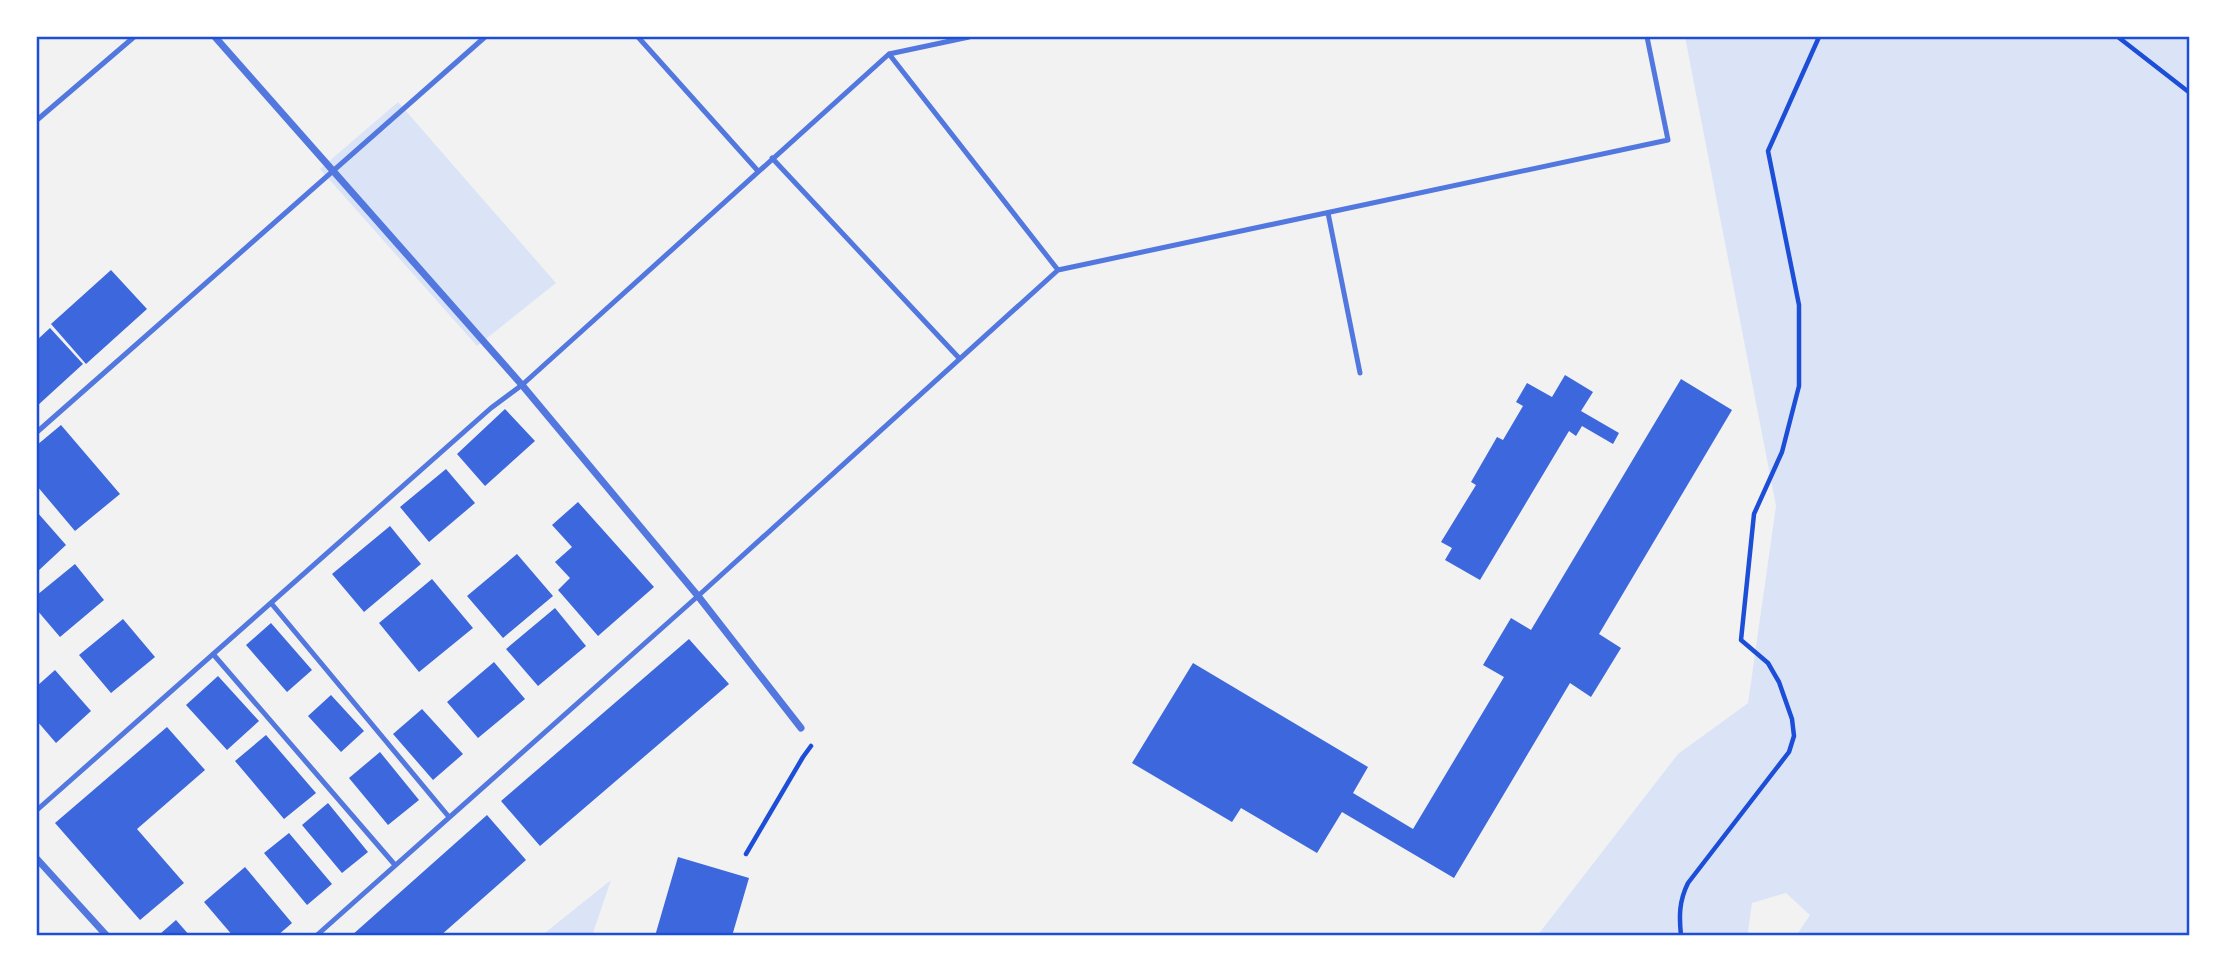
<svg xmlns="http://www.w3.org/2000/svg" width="2227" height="973" viewBox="0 0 2227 973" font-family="'DejaVu Sans',sans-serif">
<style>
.green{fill:#dbe4f7}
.building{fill:#3d67dc}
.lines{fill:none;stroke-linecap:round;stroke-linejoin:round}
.path{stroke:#1d4ed8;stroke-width:4.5}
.service{stroke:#5277de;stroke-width:5}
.minor{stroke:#5277de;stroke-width:7}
.neatline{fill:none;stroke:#1d4ed8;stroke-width:2.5}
</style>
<rect width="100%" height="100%" fill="#f2f2f2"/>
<path class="green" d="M1685,37H2190V936H1796L1810,915L1786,893L1752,903L1748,932L1751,936H1537L1678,754L1748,703L1776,506Z
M398,102L556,283L477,346L320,169Z
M611,880L592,936H541Z"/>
<path class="building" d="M111,270L147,309L86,364L51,324Z
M50,328L83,364L37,406V340Z
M1565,375L1593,392L1581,411L1619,433L1613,444L1582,426L1576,436L1569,431L1480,580L1445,560L1452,548L1441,542L1476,485L1471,482L1497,437L1503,440L1523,406L1516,402L1527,383L1552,397Z
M1681,379L1732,410L1599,634L1621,648L1591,697L1570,683L1454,878L1342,812L1317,853L1241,808L1232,822L1132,763L1193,663L1368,767L1353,793L1413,829L1504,677L1483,665L1511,618L1531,630Z
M505,409L535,441L485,486L457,454Z
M61,425L120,494L75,531L37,486V445Z
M446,469L475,503L429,542L400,507Z
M578,502L654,587L598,636L558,590L570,578L555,562L572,547L552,525Z
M37,512L66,545L37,572Z
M390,526L421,564L364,612L332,574Z
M517,554L553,596L503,638L467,596Z
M75,564L104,600L60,637L37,610V595Z
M432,579L473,628L419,672L379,623Z
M555,608L586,646L538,686L506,649Z
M123,619L155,657L111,693L79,655Z
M271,623L312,670L287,692L246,645Z
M689,639L729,684L540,846L501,801Z
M494,662L525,699L478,738L447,702Z
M55,670L91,711L56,743L37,721V686Z
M218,676L259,721L227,750L186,705Z
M331,695L364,731L341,752L308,716Z
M422,709L463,754L433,780L393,734Z
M167,727L205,770L137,829L184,883L140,920L55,823Z
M266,735L316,793L284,819L235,761Z
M380,752L419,800L388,825L349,778Z
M328,803L368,852L342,873L302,825Z
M487,815L526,860L440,936H351Z
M289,833L332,884L307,905L264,853Z
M678,857L749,878L732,936H655Z
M245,867L292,923L277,936H233L204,902Z
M176,920L190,936H162L160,934Z"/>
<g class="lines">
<path class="path" d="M2118,37L2190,93
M746,854L803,757L811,746
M1681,936C1679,916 1679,901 1688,883L1789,752L1794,736L1792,719L1779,682L1768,663L1741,640L1754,514L1782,452L1799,386V305L1768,151L1819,37"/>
<path class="service" d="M638,37L758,171
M889,54L1058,270
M37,120L134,37
M772,158L959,358
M1328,213L1360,373
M37,432L485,37
M271,603L449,817
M213,654L395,865
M37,810L491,408L522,385L889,54L969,37
M316,936L698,596L1058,270L1668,140L1647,37"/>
<path class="minor" d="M215,37L522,385L698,596L801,728
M37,859L107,936"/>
</g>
<rect width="2227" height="973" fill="none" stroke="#ffffff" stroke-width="77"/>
<rect x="38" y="38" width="2150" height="896" class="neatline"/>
</svg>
